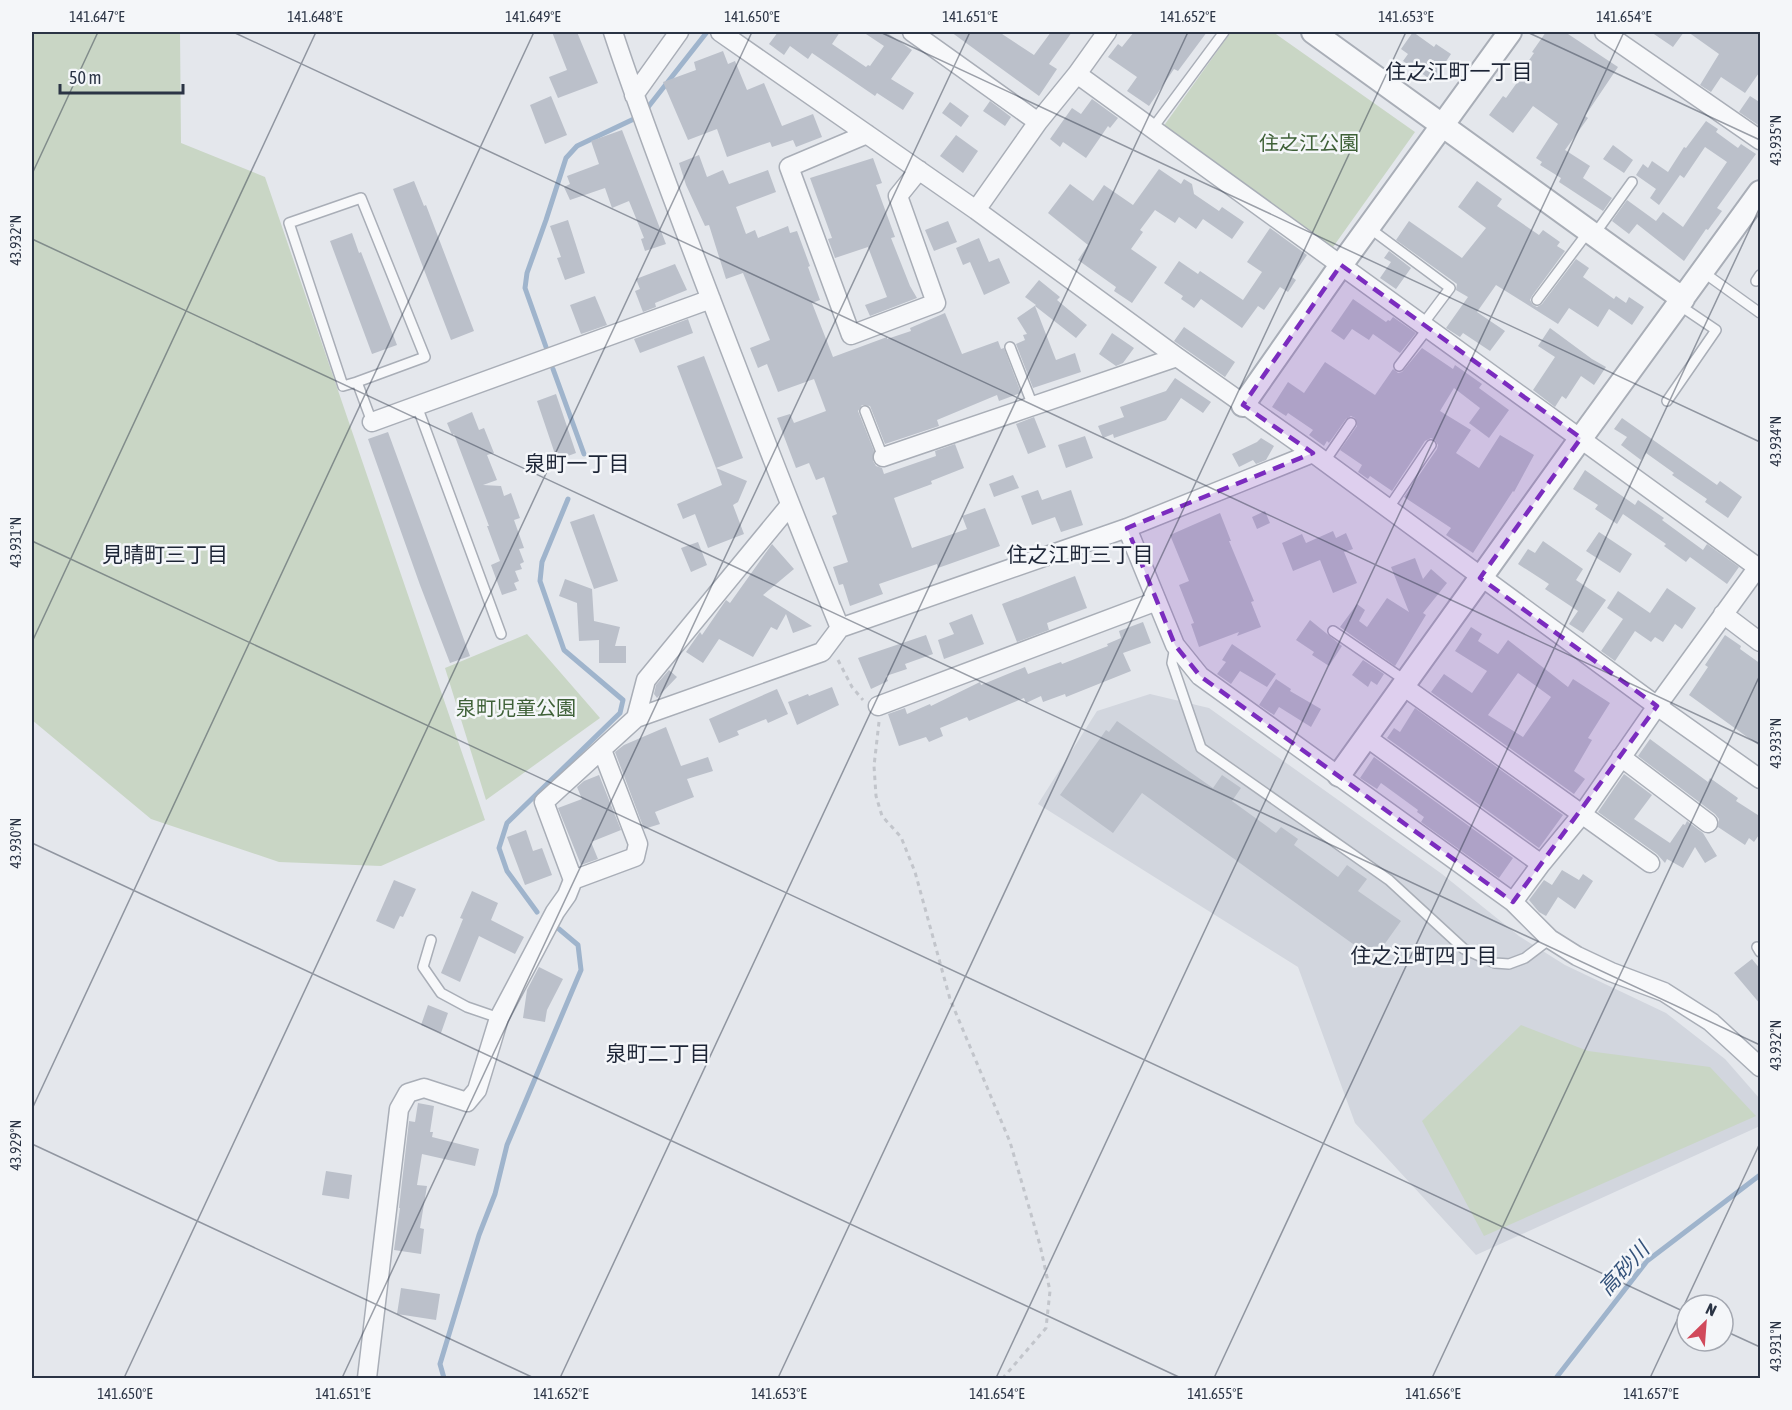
<svg xmlns="http://www.w3.org/2000/svg" width="1792" height="1410" viewBox="0 0 1792 1410" font-family="'Asap Condensed','Noto Sans JP',sans-serif">
<style>
.built{fill:#d2d6de}
.green{fill:#c9d6c5}
.lines{fill:none;stroke-linecap:round;stroke-linejoin:round}
.stream{stroke:#9fb4cc;stroke-width:5}
.building{fill:#bbc0ca;fill-rule:evenodd}
.service-casing{stroke:#a9aeb7;stroke-width:12}
.minor-casing{stroke:#a9aeb7;stroke-width:21}
.tertiary-casing{stroke:#a9aeb7;stroke-width:26}
.path{stroke:#c2c5cb;stroke-width:3;stroke-dasharray:4.5 4.5;stroke-linecap:butt}
.service{stroke:#f7f8fa;stroke-width:9}
.minor{stroke:#f7f8fa;stroke-width:18}
.tertiary{stroke:#f7f8fa;stroke-width:22}
.marked{fill:#7b2cbf;fill-opacity:0.2;stroke:#7b2cbf;stroke-width:4.5;stroke-dasharray:12 8;stroke-linejoin:round}
.ticks{fill:none;stroke:#2b3445;stroke-width:1.5;stroke-opacity:0.45}
.labels{text-anchor:middle;stroke-width:5;stroke-linejoin:round;paint-order:stroke}
.park-label{font-size:20px;fill:#3f6138;stroke:#f4f6f9}
.neighbourhood-label{font-size:21px;fill:#1d2536;stroke:#f4f6f9}
.water-label{font-size:21px;font-style:italic;fill:#34527a;stroke:#f4f6f9}
.neatline{fill:none;stroke:#2b3445;stroke-width:2}
.ticks-label{font-size:15px;text-anchor:middle;fill:#2b3445}
</style>
<rect width="100%" height="100%" fill="#e4e7ec"/>
<path class="built" d="M1150,694L1209,708L1442,874L1519,936L1565,965L1666,1013L1725,1059L1760,1099V1126L1476,1255L1355,1123L1298,967L1038,804L1097,711Z"/>
<path class="green" d="M32,32H180L181,143L265,177L485,820L381,866L279,862L151,819L32,720Z
M1231,32H1273L1415,132L1333,247L1163,127Z
M527,634L600,718L486,800L445,668Z
M1521,1025L1588,1051L1710,1067L1756,1116L1484,1236L1422,1121Z"/>
<g class="lines">
<path class="stream" d="M645,111L707,32
M546,347L525,288L527,273L546,220L566,158L577,146L638,117
M553,369L584,454
M537,912L507,871L499,848L507,823L620,713L623,700L564,650L540,581L542,562L568,499
M444,1378L440,1364L479,1235L495,1194L507,1145L581,970L578,945L559,929
M1556,1378L1647,1261L1760,1175"/>
</g>
<path class="building" d="M552,32H577L598,83L558,98L549,77L567,70Z
M778,32H840L832,44L866,67L868,65L870,66L884,46L863,32H886L912,50L891,79L914,93L903,110L877,93L875,96L812,53L808,59L790,46L784,55L769,44Z
M951,32H999L1034,55L1051,32H1072L1049,64L1057,69L1039,96Z
M1134,32H1207L1178,71L1174,69L1149,106L1127,91L1137,77L1108,57L1118,44L1122,47Z
M1413,32L1434,47L1436,44L1451,54L1433,81L1403,61L1408,54L1401,49Z
M1546,32H1565L1618,67L1585,116L1588,118L1565,150L1590,166L1583,178L1612,198L1603,211L1559,182L1561,178L1540,165L1542,162L1536,158L1558,124L1533,106L1513,133L1489,115L1503,96L1506,98L1521,77L1518,76L1534,53L1532,52Z
M1651,32H1684L1673,47Z
M1688,32H1761V70L1745,93L1721,77L1711,92L1700,85L1719,54Z
M723,51L728,64L735,61L747,90L764,83L782,126L813,114L822,137L796,147L793,140L772,147L770,142L727,157L717,129L688,140L663,82L696,70L694,62Z
M551,96L567,135L545,144L530,105Z
M1750,96L1761,103V127L1739,112Z
M1092,99L1118,118L1110,128L1108,126L1086,158L1063,142L1060,147L1050,139L1072,108L1081,114Z
M990,101L1011,117L1005,126L983,111Z
M950,102L969,116L961,127L942,113Z
M1706,121L1718,129L1716,132L1738,148L1741,144L1756,154L1717,208L1722,211L1708,230L1706,229L1684,261L1637,224L1629,234L1612,221L1627,200L1656,221L1663,212L1683,227L1727,162L1705,147L1684,178L1680,175L1659,205L1650,198L1656,189L1636,175L1643,164L1648,168L1652,161L1668,172L1684,147L1686,148Z
M622,130L666,244L645,251L641,239L644,238L629,201L612,208L605,188L570,200L564,187L570,184L567,176L599,164L591,141Z
M956,135L978,151L963,173L940,156Z
M1613,145L1633,160L1624,173L1603,159Z
M699,155L707,177L723,170L729,184L768,170L776,192L736,207L746,234L755,230L758,238L788,226L790,233L797,231L810,266L808,267L820,300L812,303L833,357L887,337V339L911,331L910,328L945,313L962,354L998,341L1001,349L1004,348L1021,393L999,401L997,395L937,420L939,426L885,444L870,406L862,405L858,411L874,451L873,461L876,466L882,468L884,474L936,456L935,451L955,444L964,468L931,481L932,484L894,498L912,548L967,529L962,516L985,508L1000,546L938,568L937,564L879,584L883,594L850,606L843,584L839,585L833,567L848,562L832,516L837,514L824,477L816,480L809,463L796,468L777,418L790,414L794,423L826,411L814,379L778,392L767,364L758,368L750,348L770,340L743,273L726,279L709,225L705,226L686,185L679,163Z
M873,158L882,183L876,185L895,237L891,238L910,286L917,298L870,316L865,305L887,297L868,247L835,258L828,239L832,238L810,178Z
M1159,169L1181,184L1184,179L1192,184L1194,194L1219,211L1222,207L1244,222L1232,239L1203,219L1196,229L1179,217L1175,223L1155,210L1140,230L1143,232L1131,249L1157,267L1132,303L1114,291L1116,287L1078,260L1088,245L1048,213L1070,184L1093,201L1104,185L1133,205Z
M414,181L424,206L426,205L474,331L451,340L393,189Z
M1477,181L1502,199L1497,206L1539,235L1543,230L1560,242L1557,246L1565,251L1532,296L1530,300L1533,305L1537,307L1542,304L1576,259L1589,268L1583,277L1614,299L1616,296L1626,303L1629,297L1644,307L1632,325L1609,309L1598,327L1569,308L1558,324L1496,285L1477,312L1505,331L1490,351L1463,333L1460,337L1446,328L1468,297L1456,290L1457,284L1396,240L1409,221L1462,258L1486,228L1458,207Z
M568,220L585,273L565,280L557,258L561,257L550,226Z
M948,221L957,242L934,251L925,230Z
M1270,228L1307,255L1292,277L1296,280L1288,292L1280,287L1264,310L1258,306L1242,328L1201,299L1194,308L1181,299L1183,296L1164,283L1179,261L1198,274L1200,271L1243,300L1262,272L1247,262Z
M352,233L359,253L361,252L397,345L372,354L330,241Z
M979,238L989,262L999,258L1010,283L984,295L970,262L963,265L956,248Z
M1389,251L1411,268L1396,289L1380,278L1391,262L1384,258Z
M675,264L687,290L655,303L656,307L643,312L635,291L640,289L636,279Z
M1039,280L1060,297L1057,300L1087,325L1076,338L1035,306L1056,360L1075,353L1081,372L1033,388L1016,344L1025,340L1023,335L1027,334L1017,318L1036,305L1025,297Z
M595,296L607,325L581,334L570,305Z
M1353,299L1386,322L1388,320L1390,321L1393,317L1416,333L1400,353L1373,334L1369,340L1352,329L1344,340L1331,331Z
M688,319L693,333L640,353L634,339Z
M1184,327L1235,362L1225,377L1174,341Z
M1550,328L1592,359L1606,367L1594,385L1581,376L1566,399L1562,396L1555,407L1533,390L1555,357L1538,346Z
M1112,333L1134,348L1123,363L1116,366L1099,354Z
M1422,348L1453,369L1455,365L1482,384L1479,388L1509,410L1489,438L1469,423L1480,408L1454,388L1440,411L1471,430L1456,453L1479,468L1500,435L1534,455L1514,492L1513,491L1473,553L1446,535L1451,528L1404,497L1437,449L1438,445L1435,440L1431,438L1425,441L1392,491L1370,476L1368,479L1358,472L1362,465L1340,450L1357,426L1355,418L1351,416L1346,419L1329,443L1327,441L1324,446L1309,435L1313,430L1288,413L1286,416L1272,407L1288,382L1304,393L1325,362L1375,395L1393,369L1398,373L1402,372Z
M704,356L743,458L716,468L677,366Z
M1175,378L1211,402L1203,413L1181,398L1166,420L1114,438L1113,434L1103,438L1098,426L1124,417L1120,407L1166,391Z
M556,394L576,453L557,460L537,401Z
M472,412L479,430L484,428L494,453L487,455L497,480L483,485L501,486L504,496L511,493L520,518L514,520L524,548L519,549L524,562L520,564L522,569L515,571L519,581L514,583L517,590L502,595L491,565L500,561L487,526H489L454,434L452,435L447,423Z
M1034,417L1046,447L1028,454L1016,424Z
M1622,418L1717,485L1720,481L1742,497L1728,518L1705,502L1707,499L1672,475L1674,473L1646,453L1641,460L1621,445L1627,437L1614,429Z
M388,432L470,656L450,663L420,585L368,439Z
M1085,436L1093,458L1066,468L1058,445Z
M1261,438L1274,446L1266,460L1256,464L1253,460L1239,467L1232,454L1257,442Z
M716,468L747,481L738,502L733,505L744,534L708,548L695,514L683,519L677,504L722,485Z
M1585,470L1635,505L1638,500L1664,518L1662,520L1703,550L1707,544L1739,567L1727,584L1690,557L1686,562L1664,546L1666,544L1623,514L1617,524L1595,509L1598,505L1573,489Z
M1013,475L1019,488L994,497L989,484Z
M1038,490L1042,500L1071,490L1083,525L1061,532L1055,517L1032,525L1021,496Z
M1265,511L1270,523L1257,529L1252,517Z
M1220,513L1231,541H1229L1254,601L1251,602L1261,627L1237,636L1239,632L1199,647L1191,624L1194,623L1179,585L1189,581L1170,535Z
M594,514L618,581L594,589L570,522Z
M1333,531L1336,538L1346,533L1353,549L1344,552L1357,583L1333,593L1320,560L1293,571L1282,543L1302,534L1306,543Z
M1599,532L1632,554L1620,573L1586,551Z
M1543,541L1583,569L1576,580L1606,600L1583,633L1569,624L1578,611L1545,589L1549,584L1518,564L1528,549L1535,553Z
M698,542L707,565L691,572L681,548Z
M772,544L794,569L763,595L812,626L793,633L786,614L777,630L771,627L753,657L719,639L703,663L686,652L700,632L702,635L726,600L730,603Z
M1415,558L1423,579L1431,569L1447,583L1423,613L1426,615L1395,666L1340,627L1357,604L1365,610L1359,621L1367,627L1387,598L1409,612L1391,567Z
M1075,576L1087,608L1047,623L1049,630L1017,642L1002,604Z
M565,579L592,589L594,621L620,627L615,646H626V663H599V640L579,641L577,603L559,596Z
M1667,588L1696,608L1682,629L1675,624L1663,642L1655,637L1651,642L1635,631L1615,661L1601,651L1623,619L1607,608L1618,591L1650,613Z
M972,614L984,644L944,659L938,640L954,634L949,623Z
M1310,620L1342,646L1329,666L1312,655L1314,652L1296,640Z
M1143,622L1151,643L1123,653L1131,671L1066,697L1065,694L1043,702L1041,696L1026,703L1024,698L969,721L967,717L940,728L943,736L929,742L926,737L899,746L888,714L905,708L907,714L930,704L931,706L980,682L981,685L1025,667L1028,674L1061,662L1062,664L1108,646L1107,644L1121,638L1119,631Z
M1471,627L1482,634L1478,641L1498,654L1508,640L1568,687L1573,679L1610,703L1588,738L1592,740L1574,771L1585,779L1574,794L1431,692L1444,674L1472,693L1487,671L1455,651ZM1518,673L1551,697L1523,737L1488,715Z
M926,635L933,654L905,664L907,669L886,676L888,681L871,689L858,658Z
M1725,635L1741,646L1740,649L1761,664V747L1689,695L1708,667L1705,665Z
M1232,644L1276,674L1267,687L1240,671L1231,684L1217,674L1226,662L1222,660Z
M1363,660L1384,674L1377,685L1371,681L1368,687L1352,675Z
M669,670L677,677L657,698L654,694L656,685Z
M1276,679L1291,689L1290,691L1321,709L1311,727L1279,707L1274,715L1259,705Z
M832,687L839,705L797,725L788,702L808,694L809,696Z
M777,689L788,714L768,723L766,719L737,731L739,735L719,743L709,719Z
M1415,708L1563,815L1539,848L1387,738L1394,728L1400,732Z
M1117,721L1213,788L1222,775L1241,788L1232,801L1276,833L1281,827L1298,839L1294,845L1338,877L1347,865L1367,879L1358,891L1401,921L1374,959L1142,793L1113,833L1060,795L1106,730L1109,732Z
M666,727L681,766L708,757L713,771L687,779L694,797L655,812L660,824L644,829L615,752L624,745Z
M1650,739L1708,782L1710,778L1738,798L1736,801L1761,817V832L1754,842L1749,838L1745,845L1718,827L1719,819L1715,814L1638,756Z
M1374,757L1513,858L1499,878L1421,822L1424,817L1417,812L1418,810L1381,783L1377,789L1360,778Z
M1624,774L1652,795L1634,819L1670,843L1683,824L1685,825L1687,821L1703,833L1717,856L1705,863L1695,847L1683,868L1667,859L1665,863L1657,854L1598,812Z
M599,775L621,830L591,842L598,859L581,865L558,808L582,799L577,787L584,781Z
M526,830L533,851L542,848L552,875L525,885L507,837Z
M1562,870L1579,880L1583,874L1593,881L1575,909L1558,897L1546,916L1539,912L1529,900L1544,880L1552,885Z
M394,880L416,889L403,917L400,916L394,929L376,921Z
M472,891L498,903L491,920L524,937L515,954L479,936L460,982L441,973L463,919L460,918Z
M1752,959L1761,970V1005L1734,973Z
M539,967L563,979L547,1010L545,1022L523,1018L527,990Z
M428,1005L448,1013L441,1033L421,1025Z
M418,1103L434,1106L430,1132H433L432,1137L479,1149L475,1166L422,1154L417,1185L427,1186L420,1228L424,1229L421,1254L394,1250L400,1208H399L409,1121L415,1122Z
M326,1171L352,1175L349,1199L322,1195Z
M401,1288L440,1294L436,1320L397,1314Z"/>
<g class="lines">
<defs>
<path id="service" d="M1152,129L1224,32
M1368,227L1450,288L1423,324
M1594,235L1632,182
M1703,272L1760,313
M1756,281L1760,275
M1537,300L1588,232
M1010,347L1033,406
M1399,366L1428,328
M357,382L343,386L289,223L361,198L425,357L357,382L372,422
M1667,401L1716,330L1679,305
M417,406L501,634
M865,411L883,457
M1325,461L1351,423
M1388,509L1431,445
M1333,631L1406,681
M1175,646L1172,663L1201,748L1389,880L1464,949L1495,963L1509,964L1525,958L1550,939
M431,940L423,967L441,993L467,1007L499,1018
M1757,947L1760,952"/>
<path id="minor" d="M613,32C640,114 671,194 702,276C747,394 792,511 840,628
M720,32L976,210L1177,357L1313,453L1657,706L1760,779
M912,32L1038,122
M1604,32L1760,140
M1077,74L1760,569
M634,95L679,32
M867,134L789,167L851,335L936,303L898,196L919,170
M976,210L1038,122L1077,74L1107,32
M372,422L711,299
M883,457L1177,357
M1127,528L1175,645L1200,676L1513,902L1550,939L1577,956L1611,972L1664,992L1711,1022L1760,1067
M1723,614L1760,642
M1403,686L1650,863
M878,706L1157,601
M636,718L822,652L840,628L1127,528L1313,453
M1366,737L1541,864
M1621,757L1708,823
M573,880L635,857L638,844L602,750
M1513,902L1541,864L1583,813L1657,706L1758,567
M367,1378L399,1109L408,1093L424,1088L467,1102L477,1090L499,1018L555,912L567,895L573,880L544,802L636,718L646,680L790,505"/>
<path id="tertiary" d="M1313,32L1683,299
M1243,405L1341,265L1510,32
M1339,775L1581,438L1760,192"/>
</defs>
<use href="#service" class="service-casing"/>
<use href="#minor" class="minor-casing"/>
<use href="#tertiary" class="tertiary-casing"/>
<path class="path" d="M838,660L852,687L863,700
M879,722L874,766L876,796L882,816L901,837L915,872L950,999L1010,1142L1040,1245L1050,1291L1046,1328L1003,1378"/>
<use href="#service" class="service"/>
<use href="#minor" class="minor"/>
<use href="#tertiary" class="tertiary"/>
</g>
<path class="marked" d="M1341,265L1581,438L1480,578L1657,706L1513,902L1200,676L1175,645L1127,528L1313,453L1243,405Z"/>
<path class="ticks" d="M233,32L1760,744M880,32L1760,442M1527,32L1760,140M32,174L98,32M32,239L1760,1045M32,541L1687,1313M32,642L316,32M32,843L1181,1378M32,1109L534,32M32,1144L534,1378M1723,1330L1760,1347M124,1378L752,32M342,1378L970,32M560,1378L1188,32M778,1378L1406,32M996,1378L1624,32M1214,1378L1760,207M1432,1378L1760,675M1650,1378L1760,1143"/>
<g class="labels">
<g class="park-label">
<text x="1309" y="150">住之江公園</text>
<text x="516" y="715">泉町児童公園</text>
</g>
<g class="neighbourhood-label">
<text x="1459" y="79">住之江町一丁目</text>
<text x="577" y="471">泉町一丁目</text>
<text x="165" y="562">見晴町三丁目</text>
<text x="1080" y="562">住之江町三丁目</text>
<text x="1424" y="963">住之江町四丁目</text>
<text x="658" y="1061">泉町二丁目</text>
</g>
<g class="water-label">
<text transform="translate(1624 1269) rotate(-48)" y="7">高砂川</text>
</g>
</g>
<rect width="1792" height="1410" fill="none" stroke="#f4f6f9" stroke-width="66"/>
<g transform="translate(1705 1323) rotate(25)"><circle r="28" fill="#f4f6f9" stroke="#a4a8b1" stroke-width="1.5"/>
<path d="M0-4.5L10 22L0 15L-10 22Z" fill="#d1495b"/>
<text y="-9" font-size="16" font-weight="bold" text-anchor="middle" fill="#2b3445">N</text>
</g>
<path d="M60 84v9h123v-9" fill="none" stroke="#2b3445" stroke-width="3"/>
<text x="69" y="84" font-size="18" fill="#2b3445" stroke="#f4f6f9" stroke-width="4.5" paint-order="stroke">50 m</text>
<rect x="33" y="33" width="1726" height="1344" class="neatline"/>
<g class="ticks-label">
<text x="97" y="22">141.647°E</text>
<text x="315" y="22">141.648°E</text>
<text x="533" y="22">141.649°E</text>
<text x="752" y="22">141.650°E</text>
<text x="970" y="22">141.651°E</text>
<text x="1188" y="22">141.652°E</text>
<text x="1406" y="22">141.653°E</text>
<text x="1624" y="22">141.654°E</text>
<text transform="translate(1776 140) rotate(-90)" y="5">43.935°N</text>
<text transform="translate(16 240) rotate(-90)" y="5">43.932°N</text>
<text transform="translate(1776 441) rotate(-90)" y="5">43.934°N</text>
<text transform="translate(16 542) rotate(-90)" y="5">43.931°N</text>
<text transform="translate(1776 743) rotate(-90)" y="5">43.933°N</text>
<text transform="translate(16 843) rotate(-90)" y="5">43.930°N</text>
<text transform="translate(1776 1045) rotate(-90)" y="5">43.932°N</text>
<text transform="translate(16 1145) rotate(-90)" y="5">43.929°N</text>
<text transform="translate(1776 1346) rotate(-90)" y="5">43.931°N</text>
<text x="125" y="1399">141.650°E</text>
<text x="343" y="1399">141.651°E</text>
<text x="561" y="1399">141.652°E</text>
<text x="779" y="1399">141.653°E</text>
<text x="997" y="1399">141.654°E</text>
<text x="1215" y="1399">141.655°E</text>
<text x="1433" y="1399">141.656°E</text>
<text x="1651" y="1399">141.657°E</text>
</g>
</svg>
